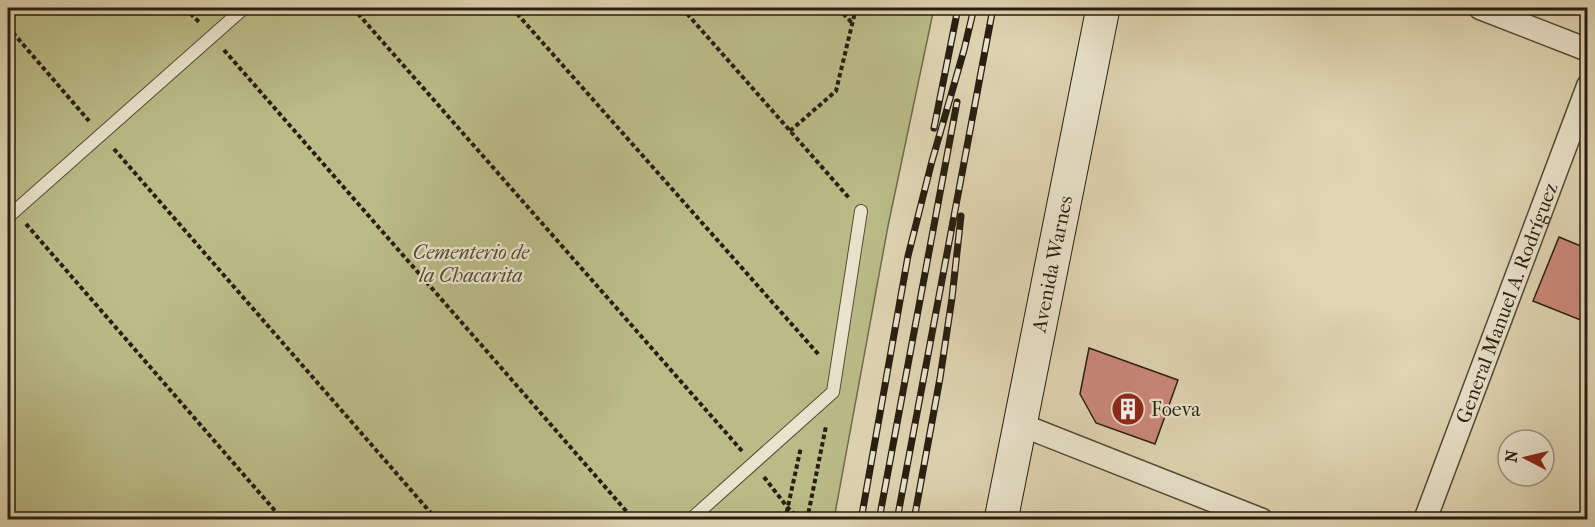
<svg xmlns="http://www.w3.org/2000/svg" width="1595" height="527" viewBox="0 0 1595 527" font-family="'IM FELL French Canon',serif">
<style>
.green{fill:#babb87;stroke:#706c4c;stroke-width:1.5}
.building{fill:#cc887b;stroke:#271e11;stroke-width:1.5}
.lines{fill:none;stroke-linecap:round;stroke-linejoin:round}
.lane-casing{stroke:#554c39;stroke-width:14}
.street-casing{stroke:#554c39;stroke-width:25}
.secondary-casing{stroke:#271e11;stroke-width:35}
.path{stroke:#271e11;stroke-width:4;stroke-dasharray:4.5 3;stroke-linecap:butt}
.lane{stroke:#eae4cd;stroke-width:12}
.street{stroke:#eae4cd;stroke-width:22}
.secondary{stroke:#eae4cd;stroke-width:33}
.rail-casing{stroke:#271e11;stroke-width:7}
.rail{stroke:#eae4cd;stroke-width:4.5;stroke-dasharray:14;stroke-linecap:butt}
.labels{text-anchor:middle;stroke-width:4.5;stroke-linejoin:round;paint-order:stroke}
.park-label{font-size:20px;font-style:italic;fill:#534d34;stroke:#eae4cd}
.street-label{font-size:20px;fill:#271e11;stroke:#eae4cd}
.poi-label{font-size:20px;fill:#271e11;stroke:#eae4cd;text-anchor:start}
</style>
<rect width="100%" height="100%" fill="#dfd5b2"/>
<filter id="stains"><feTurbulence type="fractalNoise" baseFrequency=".00333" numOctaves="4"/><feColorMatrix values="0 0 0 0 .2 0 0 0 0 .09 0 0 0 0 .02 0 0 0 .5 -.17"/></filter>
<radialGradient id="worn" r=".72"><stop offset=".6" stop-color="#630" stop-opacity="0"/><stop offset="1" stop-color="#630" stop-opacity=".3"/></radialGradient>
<path class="green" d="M8,8H934L888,226L834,519H8Z"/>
<path class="building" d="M1559,237L1588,249V323L1533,301Z
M1089,348L1178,380L1155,444L1096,423L1080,394Z"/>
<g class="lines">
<defs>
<path id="lane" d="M8,217L244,8
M690,520L833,392L861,211"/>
<g id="street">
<path d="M1480,8L1588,50"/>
<path d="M1019,424L1262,520"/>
<path id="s1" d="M1425,520L1588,86"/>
</g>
<g id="secondary">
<path id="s2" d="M1001,520L1103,8"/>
</g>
</defs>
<use href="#lane" class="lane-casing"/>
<use href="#street" class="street-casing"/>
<use href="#secondary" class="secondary-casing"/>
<path class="path" d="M185,8L199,22
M353,8L742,451
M512,8L819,355
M682,8L850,199
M838,8L852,23
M8,27L89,121
M224,50L634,520
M790,131L836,91L856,8
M114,149L437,520
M26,224L283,520
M764,477L788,508L801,520
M785,520L801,447
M807,520L826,426"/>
<use href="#lane" class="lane"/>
<use href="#street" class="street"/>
<use href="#secondary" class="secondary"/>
<defs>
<path id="rail" d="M934,128L958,8
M861,520L908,256L932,161L964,50L974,8
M879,520L957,102
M897,520L993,8
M914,520L940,378L952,298L961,216"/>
</defs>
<use href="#rail" class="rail-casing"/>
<use href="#rail" class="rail"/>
</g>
<defs>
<symbol id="building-disc" viewBox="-11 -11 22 22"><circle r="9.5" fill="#8f2418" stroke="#eae4cd"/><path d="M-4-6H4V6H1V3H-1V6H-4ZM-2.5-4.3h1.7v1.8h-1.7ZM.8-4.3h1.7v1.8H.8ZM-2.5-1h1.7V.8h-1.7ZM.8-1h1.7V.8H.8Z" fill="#fff"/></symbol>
</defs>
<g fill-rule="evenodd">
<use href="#building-disc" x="1109" y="390" width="38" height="38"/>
</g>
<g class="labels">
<g class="park-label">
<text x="471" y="259">Cementerio de<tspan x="471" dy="23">la Chacarita</tspan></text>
</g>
<g class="street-label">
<text dy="7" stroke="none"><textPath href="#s2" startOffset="261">Avenida Warnes</textPath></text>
<text dy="7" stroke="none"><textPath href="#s1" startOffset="232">General Manuel A. Rodríguez</textPath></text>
</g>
<g class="poi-label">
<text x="1151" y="416">Foeva</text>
</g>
</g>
<rect width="1595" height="527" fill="none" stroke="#dfd5b2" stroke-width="30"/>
<rect x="9" y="9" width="1577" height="509" fill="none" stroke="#271e11" stroke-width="3"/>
<rect x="15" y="15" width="1565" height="497" fill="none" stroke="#271e11" stroke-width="1.5"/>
<g transform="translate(1526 458) rotate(277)"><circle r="28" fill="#eae4cd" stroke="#9c9582" stroke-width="1.5"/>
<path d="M0-4.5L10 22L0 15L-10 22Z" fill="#8f2418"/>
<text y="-9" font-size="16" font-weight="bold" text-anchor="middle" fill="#271e11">N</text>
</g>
<rect width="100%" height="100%" filter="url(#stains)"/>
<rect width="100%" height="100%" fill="url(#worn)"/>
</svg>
